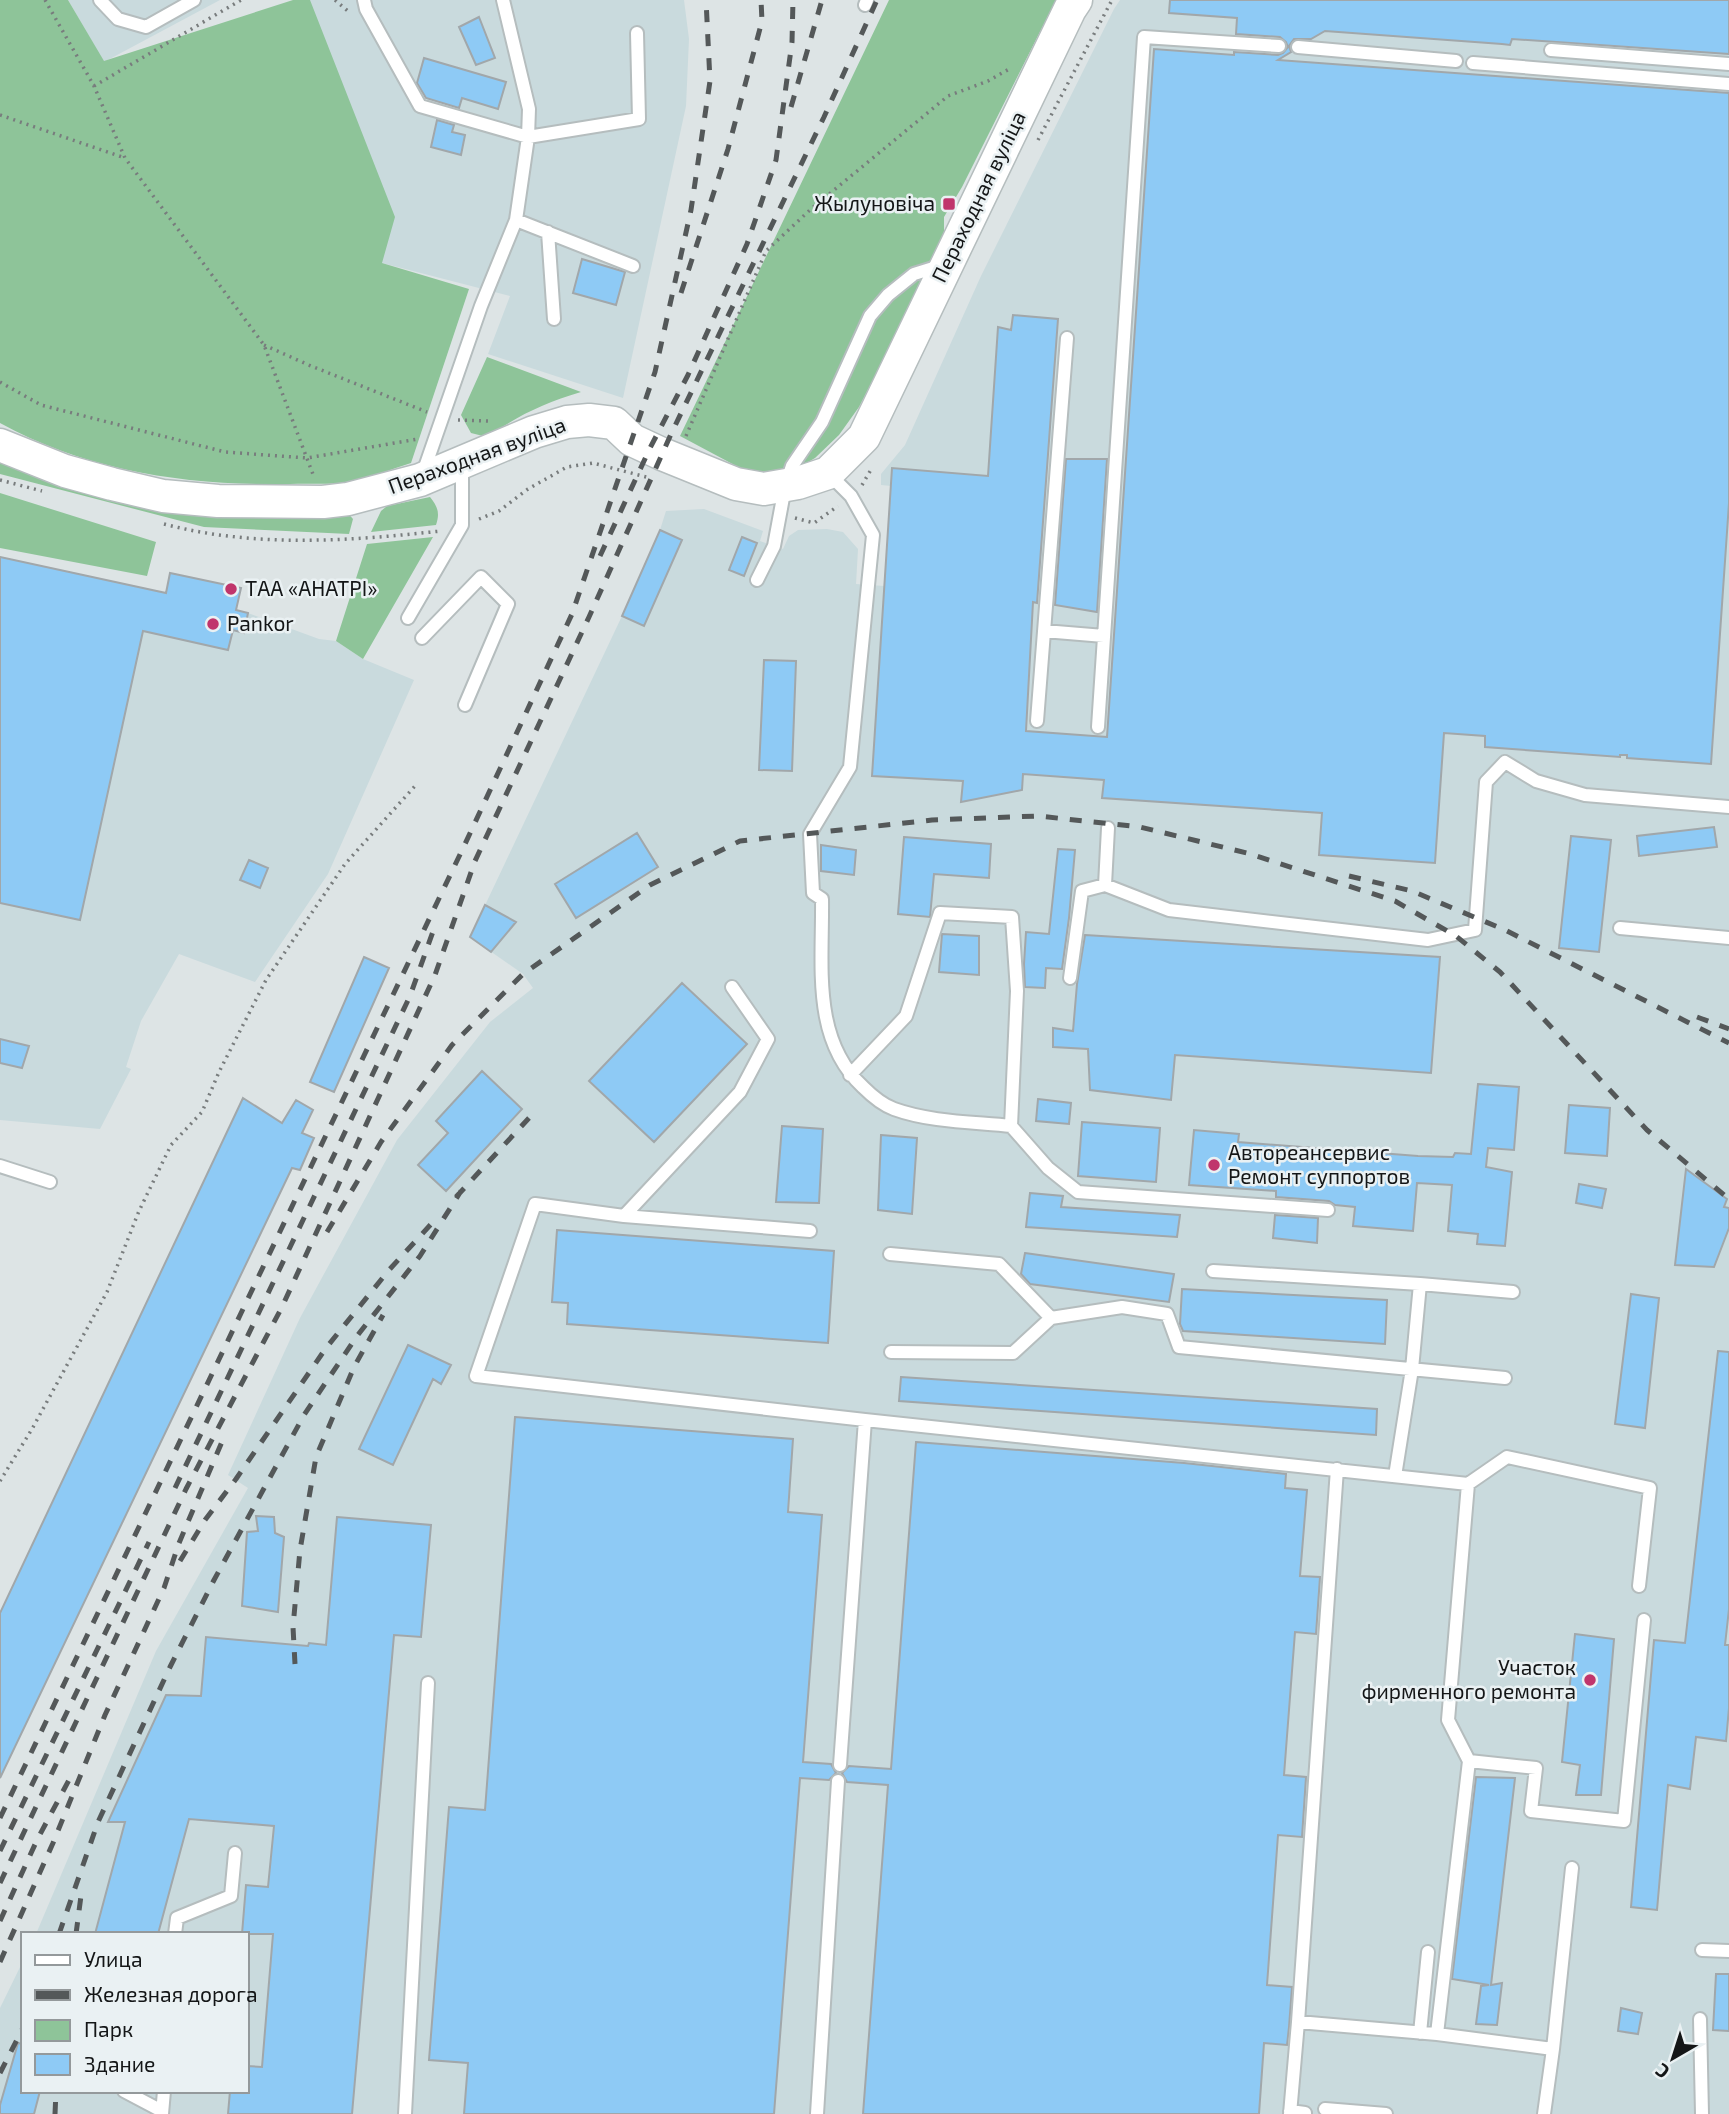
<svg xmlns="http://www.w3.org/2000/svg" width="1729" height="2114" viewBox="0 0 1729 2114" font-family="'Exo 2',sans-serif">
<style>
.built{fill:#c9dadd}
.green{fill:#8ec499}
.building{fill:#8ecaf5;stroke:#a1a7aa;stroke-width:2}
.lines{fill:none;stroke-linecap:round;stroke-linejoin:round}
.service-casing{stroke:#b5bdbe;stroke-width:16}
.tertiary-casing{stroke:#b5bdbe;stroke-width:35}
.path{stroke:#787c7d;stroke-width:3.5;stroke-dasharray:2 5;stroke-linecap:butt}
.service{stroke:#fff;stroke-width:12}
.tertiary{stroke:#fff;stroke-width:32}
.rail{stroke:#545859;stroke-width:5;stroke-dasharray:12 12;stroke-linecap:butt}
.poi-dot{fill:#c0356c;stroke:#eaf1f3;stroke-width:2.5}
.labels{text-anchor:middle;stroke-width:5;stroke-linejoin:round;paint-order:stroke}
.street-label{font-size:21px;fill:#141617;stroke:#eaf1f3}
.poi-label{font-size:21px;fill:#141617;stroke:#eaf1f3;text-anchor:start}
</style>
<rect width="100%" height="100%" fill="#dde4e5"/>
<path class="built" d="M68,0H220L104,62Z
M306,0H684L689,39L686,106L623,398L488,354L510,296L382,263Z
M1120,0H1729V2114H0V2008L23,1961V2091H247V1934H36L156,1651L248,1488L228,1475L300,1318L397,1140L490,1022L533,988L523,974L470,937L622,616L660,530L666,511L704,509L763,531L760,541L783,549L789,536L798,530L827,529L843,532L858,549L856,584L884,586L891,486L881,485V474L905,445L981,276L1114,9Z
M0,557L248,613L319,639L336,641L363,659L414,680L328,874L255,982L179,954L141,1021L126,1067L131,1069L100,1129L0,1120Z"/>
<path class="green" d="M0,0H68L104,61L293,0H310L395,217L382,263L469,289L411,463C391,469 370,479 349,482C331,485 310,483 290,484C191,486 88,472 0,423Z
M889,0H1056L962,187L944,217V242L859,407L839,435L815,458L795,470L774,474L740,468L680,436Z
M487,357L581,392C544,403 519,415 487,437L471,433L461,415Z
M0,459L344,509L353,519L349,534L204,527L0,474Z
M0,493L156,542L147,576L0,548Z
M430,497C438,507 440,513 436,525L371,532L381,511L387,506Z
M433,537L363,659L336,641L367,544Z"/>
<path class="building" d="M1170,0H1729V54L1512,39L1510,45L1502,44L1325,31L1311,39H1294L1289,46L1291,52L1278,60L1729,93V503L1711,764L1627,758V755H1620V757L1485,747V736L1444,733L1435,863L1319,855L1322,813L1102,798L1104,780L1023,774L1022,790L961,802L963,781L872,776L892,468L988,476L998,327L1011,330L1013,315L1058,319L1037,603L1033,602L1026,731L1107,737L1154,49L1234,55V52L1278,55L1283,53L1288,47L1286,42L1280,37L1236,34L1237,18L1169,13Z
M479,17L495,58L476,65L459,27Z
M424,58L506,82L498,109L462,98L459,108L426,98L417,83Z
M437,120L454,125L452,132L465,135L461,155L431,147Z
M582,259L625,272L616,305L573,293Z
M1066,459H1107L1097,612L1055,605Z
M660,530L682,540L644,626L622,616Z
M742,537L757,543L744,576L729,570Z
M0,557L166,593L170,573L241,588L236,610L248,613L244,633L233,630L228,650L143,631L80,920L0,903Z
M764,660L796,661L792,771L759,770Z
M1714,827L1717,847L1639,856L1637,836Z
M637,833L658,867L576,918L555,884Z
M1571,836L1611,840L1599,952L1559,948Z
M904,837L991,844L989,878L934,874L930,917L898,914Z
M821,845L856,850L854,875L821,871Z
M1058,849L1075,850L1069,918L1062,969L1046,968L1045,988L1025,987L1024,964L1026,932L1049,934Z
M249,860L268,868L260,888L240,880Z
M485,905L516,922L491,952L470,937Z
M942,934L979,936V975L939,972Z
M1085,935L1440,957L1431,1073L1175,1055L1171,1100L1090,1090L1088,1049L1053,1047V1028L1073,1031L1077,984Z
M364,957L389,968L334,1092L310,1082Z
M682,983L747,1044L654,1142L589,1081Z
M0,1039L29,1046L22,1068L0,1063Z
M482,1071L522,1109L446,1191L418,1165L448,1133L436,1121Z
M1478,1084L1519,1087L1514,1150L1488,1148L1486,1167L1512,1172L1505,1246L1477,1244L1478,1234L1448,1231L1452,1185L1417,1183L1413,1231L1353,1226L1355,1207L1335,1205L1329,1201L1276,1197V1191L1189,1185L1194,1130L1239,1134L1238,1142L1418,1156L1453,1157L1455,1153L1471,1154Z
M243,1098L282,1123L296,1100L313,1110L302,1133L314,1138L300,1170L292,1168L0,1778V1613Z
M1038,1099L1071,1103L1069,1124L1036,1121Z
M1569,1105L1610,1108L1607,1156L1565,1153Z
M1082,1122L1160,1128L1156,1182L1078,1176Z
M782,1126L823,1129L819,1203L776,1202Z
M881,1135L917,1138L912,1214L878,1210Z
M1686,1169L1727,1199L1724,1207L1729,1208V1228L1714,1267L1675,1265Z
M1579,1184L1606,1189L1602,1208L1576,1203Z
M1030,1193L1063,1196L1061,1207L1180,1215L1177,1237L1026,1227Z
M1275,1215L1318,1218L1317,1243L1273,1238Z
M557,1230L834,1251L828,1343L567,1324L568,1303L552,1302Z
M1025,1253L1174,1274L1169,1302L1030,1284L1021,1274Z
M1182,1289L1387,1300L1385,1344L1183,1331L1180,1324Z
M1631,1294L1659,1298L1645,1428L1615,1424Z
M408,1345L451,1365L441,1384L433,1379L393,1465L359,1449Z
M1718,1351L1729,1352V1609L1725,1645H1729V1708L1726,1741L1696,1737L1690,1789L1668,1785L1657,1910L1631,1907L1654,1640L1685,1643Z
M901,1377L1377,1409L1376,1435L899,1401Z
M515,1417L793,1439L788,1512L822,1515L803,1762L831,1764L836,1773L829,1780L800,1778L774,2114H464L468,2063L429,2060L449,1807L485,1810Z
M916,1442L1184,1463L1286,1474L1285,1488L1307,1490L1300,1576L1320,1577L1316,1634L1295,1632L1284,1775L1306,1777L1302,1837L1278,1835L1267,1985L1292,1987L1289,2027L1287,2045L1264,2043L1259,2114H863L888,1785L847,1782L842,1773L849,1766L891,1769Z
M256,1516L274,1517L275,1533L284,1537L278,1612L242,1606L247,1532L258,1531Z
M337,1517L431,1525L421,1637L394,1635L352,2114H228L230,2091H247V2066L262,2067L273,1934H242L246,1885L268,1887L274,1826L189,1819L158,1934H95L125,1822H108L166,1695L201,1696L206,1637L308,1646L309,1643L326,1645Z
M1575,1634L1614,1639L1601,1795H1576L1580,1765L1562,1762Z
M1476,1777L1515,1778L1491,1985L1502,1983L1497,2025L1476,2024L1481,1986L1489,1985L1452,1979Z
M1716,1974H1729V2031L1713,2030Z
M1621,2008L1642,2013L1638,2034L1618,2031Z
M18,2043L23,2044V2091H40L34,2114H0V2105Z"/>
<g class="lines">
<defs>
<path id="service" d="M100,0L118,19L146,27L194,0
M364,0L366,9L420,106L528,137L639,119L637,33
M865,5L867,0
M1298,47L1456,61
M1551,50L1729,64
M1473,63L1729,84
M516,220L633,266
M548,232L554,319
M423,473L481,306L516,220L528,137L529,109L503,0
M829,474L851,496L873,535L850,767L810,834L813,893L822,899C823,965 811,1039 863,1087C871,1095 883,1105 894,1109C930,1122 972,1122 1011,1126L1048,1168L1078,1192L1328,1210
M757,580L774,546L785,487L792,466L822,422L870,316L888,295L914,274L943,265
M408,618L462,525V464
M1044,631L1104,636
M422,638L481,577L508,604L465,705
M1037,721L1067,338
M1098,727L1144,37L1279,46
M1105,885L1108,828
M1620,928L1729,938
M1070,978L1082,891L1105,885L1169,910L1428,940L1475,930L1486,782L1505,762L1536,781L1585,795L1729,807
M732,987L768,1039L740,1092L624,1216L535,1204L476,1376L865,1420L1468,1484L1507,1457L1650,1488L1639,1586
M850,1075L906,1016L940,913L1012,917L1017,991L1011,1126
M0,1166L50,1182
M624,1216L810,1231
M890,1254L999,1264L1051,1318L1122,1307L1167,1314L1179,1347L1505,1378
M1213,1271L1420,1284L1412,1369L1395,1476
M1420,1284L1513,1292
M891,1352L1013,1353L1051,1318
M1468,1484L1448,1720L1469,1761
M840,1765L865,1420
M175,1934L177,1918L231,1896L235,1853
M1702,1950L1729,1951
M1700,2019L1702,2114
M1298,2022L1337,1469
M1420,2033L1428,1952
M1437,2034L1553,2049L1572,1868
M124,2091L162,2111
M1325,2109L1386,2114
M1290,2111L1305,2113
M162,2114L164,2091
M405,2114L428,1683
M817,2114L838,1781
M1290,2114L1298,2022L1437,2034L1469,1761L1536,1768L1531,1811L1624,1821L1644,1620
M1544,2114L1553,2049"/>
<path id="tertiary" d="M0,445L65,471L112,484L163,496L218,501L323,502L348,499L420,480L534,432L567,422L589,420L614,423L632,440L662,454L736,484L764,489L798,483L828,473L864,437L1070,9L1076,0"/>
</defs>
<use href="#service" class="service-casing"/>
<use href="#tertiary" class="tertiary-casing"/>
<path class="path" d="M45,0L94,86L125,158L264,345L314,477
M335,0L349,12
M94,86L241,0
M0,115L125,158
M1038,140L1112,0
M264,345L311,366L427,412
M0,382L41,405L225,452L307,458L418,439
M458,420L489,421
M686,436L766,251L811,209L948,96L988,81L1011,68
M0,480L42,491
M862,485L872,468
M795,518L814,523L838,506
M479,519L499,511L528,489L567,467L593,463L650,478
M164,524C255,548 349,541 441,531
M0,1481L32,1429L107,1292L139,1211L171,1145L202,1112L219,1072L266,980L345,864L415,786"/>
<use href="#service" class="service"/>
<use href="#tertiary" class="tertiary"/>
<path class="rail" d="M791,107L822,0
M681,293L728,149L762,21L761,0
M600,556L650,448L688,375L747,244L776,160L792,42L793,0
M1349,876L1412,891L1505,930L1729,1043
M1697,1017L1729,1029
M456,1197L529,1118
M327,1232L381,1142L452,1045L523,974L650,885L740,841L932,820L1038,816L1140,827L1247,853L1395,901L1456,936L1500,972L1647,1130L1729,1199
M175,1488L410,996L436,923
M180,1561L205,1520L236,1479L326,1348L389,1270L433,1222
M295,1664L293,1627L300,1550L316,1457L354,1367L383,1315
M0,1818L465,844L572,614L655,372L691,210L710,81L706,0
M0,1851L149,1542
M0,1883L186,1489L282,1307L435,975L475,861L589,617L672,432L824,117L877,0
M0,1921L37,1840L69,1780
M59,1934L98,1822L170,1667L214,1580L304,1415L357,1336L420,1256L461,1191
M76,1934L82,1888
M0,1962L53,1843L105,1715L164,1588L179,1543L224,1437
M0,2073L23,2028
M55,2114L56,2091"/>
</g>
<g class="poi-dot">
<rect x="942" y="197" width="14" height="14" rx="3.5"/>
<circle cx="231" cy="589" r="7"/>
<circle cx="213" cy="624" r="7"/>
<circle cx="1214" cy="1165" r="7"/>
<circle cx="1590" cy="1680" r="7"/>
</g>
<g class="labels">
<g class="street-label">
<text transform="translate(979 197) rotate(-64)" y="7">Пераходная вуліца</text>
<text transform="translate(477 456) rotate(-20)" y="7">Пераходная вуліца</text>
</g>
<g class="poi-label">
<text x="935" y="211" text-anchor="end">Жылуновіча</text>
<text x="245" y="596">ТАА «АНАТРI»</text>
<text x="227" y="631">Pankor</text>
<text x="1228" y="1160">Автореансервис<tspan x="1228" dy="24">Ремонт суппортов</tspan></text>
<text x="1576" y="1675" text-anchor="end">Участок<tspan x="1576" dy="24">фирменного ремонта</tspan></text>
</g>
</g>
<rect x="21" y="1932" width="228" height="161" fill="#eaf1f3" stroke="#94999b" stroke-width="2"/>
<rect x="35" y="1955" width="35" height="10" fill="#ffffff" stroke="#94999b" stroke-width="2"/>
<text x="84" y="1967" font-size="21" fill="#141617">Улица</text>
<rect x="35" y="1990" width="35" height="10" fill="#545859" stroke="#94999b" stroke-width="2"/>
<text x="84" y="2002" font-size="21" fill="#141617">Железная дорога</text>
<rect x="35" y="2020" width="35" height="21" fill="#8ec499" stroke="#94999b" stroke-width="2"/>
<text x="84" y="2037" font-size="21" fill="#141617">Парк</text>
<rect x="35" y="2054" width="35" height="21" fill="#8ecaf5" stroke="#94999b" stroke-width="2"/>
<text x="84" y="2072" font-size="21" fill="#141617">Здание</text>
<g transform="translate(1673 2058) rotate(219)" stroke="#eaf1f3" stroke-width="5" paint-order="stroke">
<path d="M0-5L12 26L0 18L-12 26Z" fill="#141617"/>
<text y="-10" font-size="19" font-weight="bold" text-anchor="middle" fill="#141617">С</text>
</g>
</svg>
